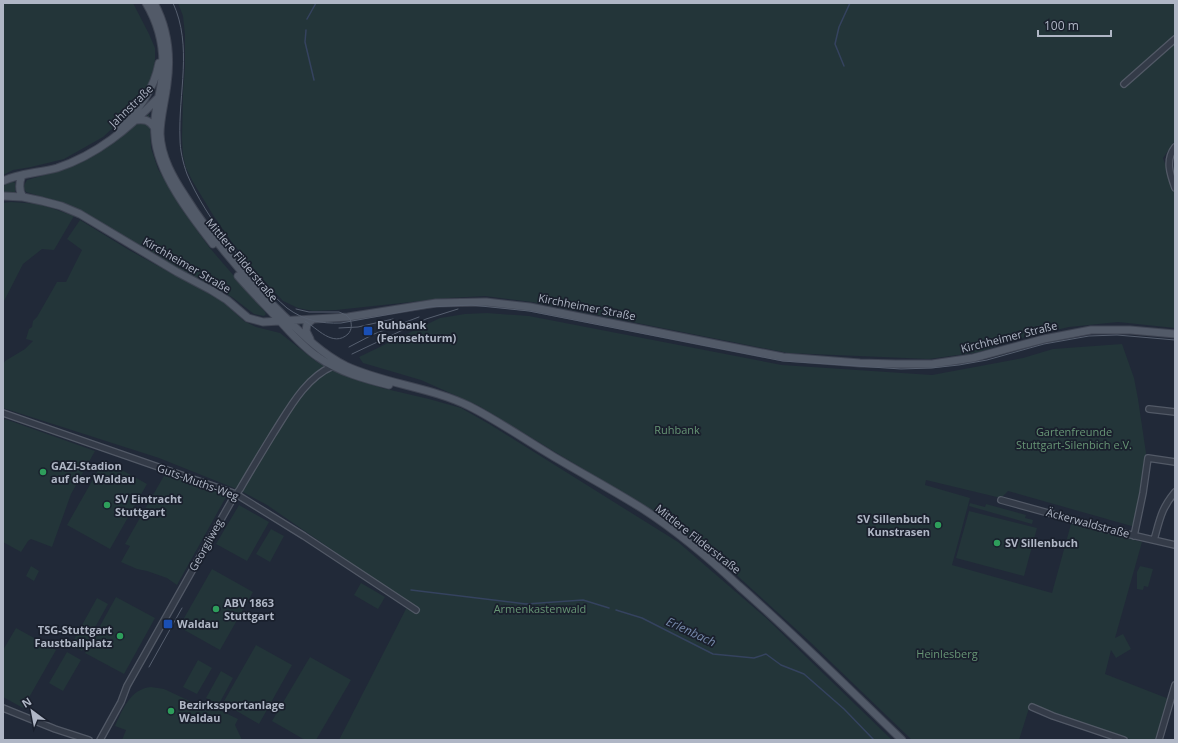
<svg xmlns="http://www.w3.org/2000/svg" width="1178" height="743" viewBox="0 0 1178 743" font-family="'Open Sans',sans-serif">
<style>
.green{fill:#233539}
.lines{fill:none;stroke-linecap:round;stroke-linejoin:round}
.stream{stroke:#35435f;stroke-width:1.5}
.minor-casing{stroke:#525966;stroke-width:8}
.major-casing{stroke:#3e4452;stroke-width:9}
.minor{stroke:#343b48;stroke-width:5.5}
.major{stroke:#525a68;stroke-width:7}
.tram{stroke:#565f6f;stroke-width:1}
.transit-dot{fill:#1a4fb4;stroke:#1a202d;stroke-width:1.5}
.leisure-dot{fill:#2e9e5b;stroke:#1a202d;stroke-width:1.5}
.labels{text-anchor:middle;stroke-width:3.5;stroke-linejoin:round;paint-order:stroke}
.street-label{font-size:11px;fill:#afb6c5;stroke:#1a202d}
.poi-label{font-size:11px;font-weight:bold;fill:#afb6c5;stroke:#1a202d;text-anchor:start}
.park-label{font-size:11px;fill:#679575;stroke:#1a202d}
.water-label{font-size:12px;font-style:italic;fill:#778aac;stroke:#1a202d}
</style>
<rect width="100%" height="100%" fill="#212938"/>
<path class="green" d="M3,3H133L149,34L155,48V59L154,71L143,100L103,137L64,159L31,167L13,170L3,175Z
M178,3H1175V141L1163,158L1175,191V328L1118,322L1069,327L1017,339L979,352L929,359L788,353L532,302L485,296L449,298L336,310L313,311L298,308L283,301L257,273L231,241L213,215L193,182L186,168L183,155L182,139L183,93L185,67V35L183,16Z
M149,114L151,148L158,169L183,211L209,247L265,312L266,314L264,316L254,314L232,297L167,262L77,209L70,205L26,192L23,187L27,180C40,176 53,173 66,169C98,157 123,135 149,114Z
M12,181L15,183V192L3,193V186Z
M11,202L40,204L74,216L54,250L42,249L23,264L3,303V203Z
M80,220L129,250L222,301L244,321L256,327L280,333L317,362L337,371L382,388L429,399L461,408L489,424L678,542L765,617L892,740H339L409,603L267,505L239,490L159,458L3,408V365L5,361L25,349L33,341L26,339L29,329L32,327L33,321L37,317L57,282H66L82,250L67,239Z
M487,313L529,316L782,365L932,375L1023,358L1053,349L1122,344L1134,378L1138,399L1146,453L1142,492L1135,527L1008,491L1001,498L926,480L925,485L970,498L952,565L1052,593L1071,524L1142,542L1115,638L1123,634L1131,649L1116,658L1111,650L1105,674L1169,699L1155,740H1133L1081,724L1030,705L1019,740H912L808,640L709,550L598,478L479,406L421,380L363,363L359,357L440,318L465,314Z
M5,419L95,451L71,494L52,547L31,539L28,541L21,552L3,542V421Z
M104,460L147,484L110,549L67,525Z
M168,473L224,493L226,497L177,585L167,578L147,571L137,569L121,562L130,546L125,544L165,474Z
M970,503L985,507L986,504L1026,515L1025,518L1033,520L1032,524L969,506Z
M239,505L269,522L247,561L216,544Z
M969,511L1037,528L1024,576L956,558Z
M271,529L284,536L270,562L256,554Z
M31,566L39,571L34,581L26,576Z
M1140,566L1153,569L1148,587L1144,586L1143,590L1137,589V572Z
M212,569L253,592L220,650L179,627Z
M361,583L385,597L378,609L354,595Z
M116,597L155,618L124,674L85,653Z
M97,598L108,604L82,651L71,645Z
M16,628L56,650L23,708L3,697V650Z
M256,645L292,665L259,724L223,703Z
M67,652L81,660L63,691L49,683Z
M310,657L351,680L316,740H305L272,721Z
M198,660L212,668L197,694L183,687Z
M221,671L233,678L219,704L206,698Z
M151,687L164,689L194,703L200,701L238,719L235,725L242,740H122L126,730L115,726C123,709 130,689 151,687Z"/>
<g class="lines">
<path class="stream" d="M307,19L316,3
M306,30L305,42L314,80
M844,66L835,44L839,27L850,3
M411,590L526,604L583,600L609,608
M616,610L642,618L713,654L754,658L766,654L781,665L804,674L844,709L874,740"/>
<defs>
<path id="minor" d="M1124,84L1175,39
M1175,147C1165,160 1170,174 1175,188
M1149,409L1175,412
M3,413L236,494L304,536L416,610
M1001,500L1110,530L1175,545
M1134,536L1143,493L1148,458L1175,462
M1154,540C1160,519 1161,509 1175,492
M1032,707L1053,716L1124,740
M3,708L55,729L89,740
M100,740L121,702L127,686L232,500L240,489C251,470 262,452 273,434C289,409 305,378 333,366
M1159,740L1175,685"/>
<path id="major" d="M146,3C161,28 166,56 161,85C158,102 153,119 155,136C157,172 191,216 213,244
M154,3C168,29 171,56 167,84C165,101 160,118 160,134C161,157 173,178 185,196C212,239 245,278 281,313C301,333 320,353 346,366C385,384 430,387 469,406C497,420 524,439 551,455C581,473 613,490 643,509C677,531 709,558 739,586C795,635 848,688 902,740
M136,120C145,119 149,120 154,127
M118,129C139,110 154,90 159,63
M22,175C19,183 18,190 23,197
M3,181C20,173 39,173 57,168C97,155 129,128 158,98
M3,196L23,197L42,201L61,206L80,214L177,272L211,290L227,300L248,318L263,322L348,317L436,303L486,302L530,307L721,345L783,357L860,363L896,364H932L973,358L1044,339L1091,330H1130L1175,334
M238,276C251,291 266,306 280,321C292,334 303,347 318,357C339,372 365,379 389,385
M310,339L306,331L307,324L312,320"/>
</defs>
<use href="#minor" class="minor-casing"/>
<use href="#major" class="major-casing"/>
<use href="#minor" class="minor"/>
<use href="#major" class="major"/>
<path class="tram" d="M173,3C193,46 178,93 180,139C180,150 183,163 187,174C205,217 252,278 287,308C303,320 321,324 341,323L429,307L471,305L529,311L783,361L901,369L931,368L959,365L987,360L1044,344L1089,336L1117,335L1175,340
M296,309L309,312H339L346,315L350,319C352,324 352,330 348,334C333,348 317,328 305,321
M339,328L358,327L393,319
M349,347L374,334L419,317
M352,354L426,319L458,309
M149,667L182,608"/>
</g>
<g class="transit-dot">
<rect x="363" y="326" width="10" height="10" rx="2"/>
<rect x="163" y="619" width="10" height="10" rx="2"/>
</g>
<g class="leisure-dot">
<circle cx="43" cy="472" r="4"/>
<circle cx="107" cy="505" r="4"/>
<circle cx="938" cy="525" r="4"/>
<circle cx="997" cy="543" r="4"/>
<circle cx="216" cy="609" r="4"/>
<circle cx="120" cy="636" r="4"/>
<circle cx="171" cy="711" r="4"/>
</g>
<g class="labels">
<g class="street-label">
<text transform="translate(131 106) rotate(-44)" y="4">Jahnstraße</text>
<text transform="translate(242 260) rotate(50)" y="4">Mittlere Filderstraße</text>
<text transform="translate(187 265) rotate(30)" y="4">Kirchheimer Straße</text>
<text transform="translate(587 307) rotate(11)" y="4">Kirchheimer Straße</text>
<text transform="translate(1009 337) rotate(-14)" y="4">Kirchheimer Straße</text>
<text transform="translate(198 482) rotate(20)" y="4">Guts-Muths-Weg</text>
<text transform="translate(1088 523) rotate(15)" y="4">Äckerwaldstraße</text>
<text transform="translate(698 539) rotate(38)" y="4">Mittlere Filderstraße</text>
<text transform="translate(206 545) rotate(-61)" y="4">Georgiiweg</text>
</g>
<g class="poi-label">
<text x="377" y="329">Ruhbank<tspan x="377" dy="13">(Fernsehturm)</tspan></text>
<text x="51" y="470">GAZi-Stadion<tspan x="51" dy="13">auf der Waldau</tspan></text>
<text x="115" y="503">SV Eintracht<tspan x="115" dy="13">Stuttgart</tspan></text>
<text x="930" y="523" text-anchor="end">SV Sillenbuch<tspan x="930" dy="13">Kunstrasen</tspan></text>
<text x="1005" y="547">SV Sillenbuch</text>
<text x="224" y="607">ABV 1863<tspan x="224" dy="13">Stuttgart</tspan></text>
<text x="177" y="628">Waldau</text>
<text x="112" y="634" text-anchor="end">TSG-Stuttgart<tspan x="112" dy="13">Faustballplatz</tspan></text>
<text x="179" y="709">Bezirkssportanlage<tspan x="179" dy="13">Waldau</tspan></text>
</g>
<g class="park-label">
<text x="677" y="434">Ruhbank</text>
<text x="1074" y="436">Gartenfreunde<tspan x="1074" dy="13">Stuttgart-Silenbich e.V.</tspan></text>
<text x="540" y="613">Armenkastenwald</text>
<text x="947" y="658">Heinlesberg</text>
</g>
<g class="water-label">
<text transform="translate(691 632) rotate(25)" y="4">Erlenbach</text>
</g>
</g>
<rect width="1178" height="743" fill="none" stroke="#afb6c5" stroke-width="8"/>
<g transform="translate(32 711) rotate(328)" stroke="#1a202d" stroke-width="3" paint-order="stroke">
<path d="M0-3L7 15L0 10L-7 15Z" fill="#afb6c5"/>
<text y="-6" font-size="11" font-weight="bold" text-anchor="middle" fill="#afb6c5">N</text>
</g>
<path d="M1038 30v6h73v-6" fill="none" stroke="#afb6c5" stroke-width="2"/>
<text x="1044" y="30" font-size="12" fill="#afb6c5" stroke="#1a202d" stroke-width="3" paint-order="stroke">100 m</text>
</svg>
